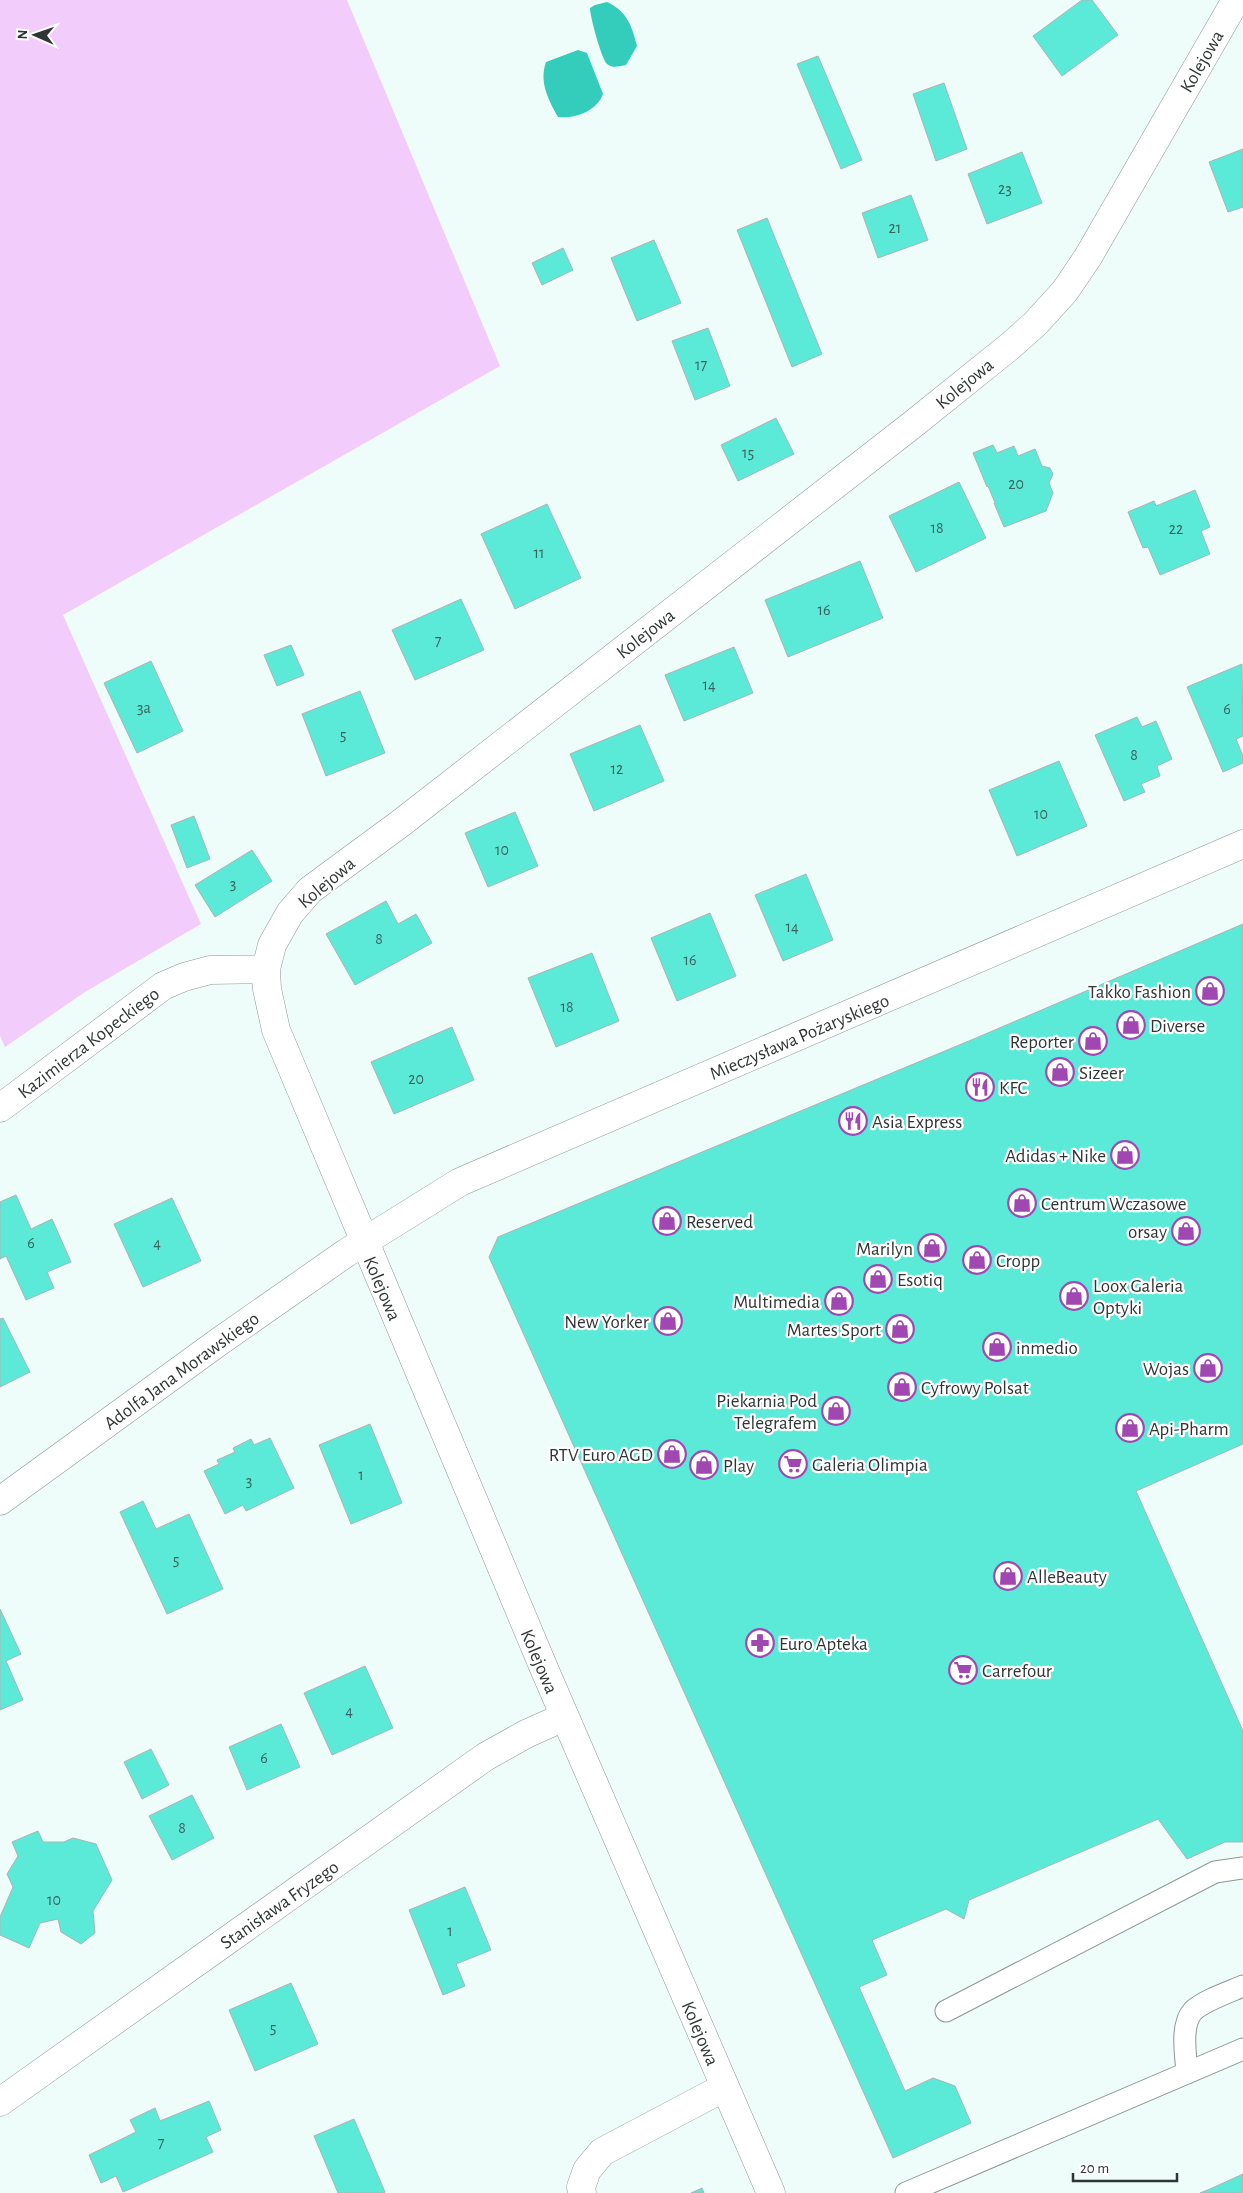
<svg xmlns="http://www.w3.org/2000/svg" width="1243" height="2193" viewBox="0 0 1243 2193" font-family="'Alegreya Sans',sans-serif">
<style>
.green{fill:#f2ccfa}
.water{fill:#34ccba}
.building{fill:#5cead8;stroke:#a8b5b3}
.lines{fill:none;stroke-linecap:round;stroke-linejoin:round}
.lane-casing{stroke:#8a9794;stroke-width:23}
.street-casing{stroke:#8a9794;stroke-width:29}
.lane{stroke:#fff;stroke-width:21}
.street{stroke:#fff;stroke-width:28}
.labels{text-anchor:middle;stroke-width:4.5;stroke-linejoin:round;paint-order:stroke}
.number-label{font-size:16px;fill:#3a625d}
.street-label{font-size:19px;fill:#2f3534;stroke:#fff}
.poi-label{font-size:19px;fill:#2f3534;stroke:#fff;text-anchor:start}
</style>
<rect width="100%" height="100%" fill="#effdfa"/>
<path class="green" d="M0,0H347L500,366L63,615L201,924L85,992L5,1047L0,1036Z"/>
<path class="water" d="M607,2C627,11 632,26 637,46L626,65C620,66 613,69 607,64C602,60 590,17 590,8L595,5Z
M578,50L587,53L603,94C597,111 575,119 558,117C548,99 539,82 546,62Z"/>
<path class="building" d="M1082,0H1092L1118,35L1062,76L1033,36Z
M818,56L862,160L841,169L797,64Z
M944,83L967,149L936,161L913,94Z
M1243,149V207L1228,212L1209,162Z
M1022,152L1042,203L987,224L968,174Z
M911,195L928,240L878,258L862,213Z
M767,218L822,354L792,367L737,230Z
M654,240L681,303L637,321L611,258Z
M563,248L573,270L542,285L532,263Z
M708,328L730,386L695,400L672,341Z
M776,418L794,454L738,481L721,445Z
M993,445L997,453L1014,446L1018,456L1035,449L1042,466L1050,468L1053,474L1049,483L1053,493L1046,511L1004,527L994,503H995L988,486L987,487L973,453Z
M959,482L986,538L916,572L889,516Z
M1195,490L1210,527L1201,531L1210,554L1160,575L1148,547L1143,548L1128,512L1154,501L1156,506Z
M547,504L581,578L515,609L481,534Z
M860,561L883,618L788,657L765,600Z
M461,599L484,650L415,680L392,630Z
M291,645L304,675L277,686L264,655Z
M734,647L753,693L684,721L665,675Z
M151,661L183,731L137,753L104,683Z
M1242,664L1243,736L1236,739L1243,756V763L1223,772L1187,687Z
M360,691L385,753L326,776L302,714Z
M1137,717L1142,727L1156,721L1172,759L1157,766L1160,776L1141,784L1145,792L1124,801L1095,735Z
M640,725L664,781L594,811L570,754Z
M1059,761L1087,826L1017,856L989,790Z
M515,812L538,866L488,887L465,833Z
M194,816L210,859L187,868L171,825Z
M252,850L272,881L215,917L195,885Z
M806,874L833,940L783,961L755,895Z
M386,901L398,924L416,914L432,943L355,985L326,934Z
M710,913L736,976L677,1001L651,938Z
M1243,924V1444L1136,1491L1243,1731V1842H1225L1187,1859L1158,1819L969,1900L964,1919L946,1909L872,1940L887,1975L859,1987L905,2091L933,2078L955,2086L971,2123L893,2158L489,1257L498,1237L976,1038Z
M592,953L619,1021L556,1047L528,978Z
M452,1027L474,1080L394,1114L371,1062Z
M16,1195L31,1229L52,1219L71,1262L47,1272L54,1288L26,1300L6,1256L0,1259V1202Z
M172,1198L201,1261L143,1287L114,1224Z
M3,1318L30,1372L0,1387V1319Z
M370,1424L402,1503L351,1524L319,1445Z
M270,1438L294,1488L246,1511L243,1505L225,1514L204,1471L219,1464L217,1460L235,1452L233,1448L251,1439L254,1445Z
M143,1501L156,1529L189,1514L223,1589L167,1614L120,1512Z
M0,1609L21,1654L6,1661L23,1700L0,1710Z
M365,1666L393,1728L332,1755L304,1693Z
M281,1724L300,1767L247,1790L229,1747Z
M151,1749L169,1785L142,1799L124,1762Z
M192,1795L214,1838L172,1860L149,1816Z
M38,1831L43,1842H64L73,1838L96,1844L112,1880L93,1911L95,1933L81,1944L61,1932L58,1919L40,1923L29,1948L0,1935V1917L13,1887L7,1874L18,1856L12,1842Z
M465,1887L491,1950L456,1964L465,1986L443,1995L409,1910Z
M291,1983L318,2044L255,2071L229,2010Z
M209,2101L221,2130L206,2137L213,2152L123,2192L116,2176L101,2183L89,2155L136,2132L130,2120L155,2108L160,2121Z
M354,2119L385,2192L384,2193H338L314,2136Z
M1243,2174V2193H1200L1210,2189Z
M702,2188L704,2193H691Z"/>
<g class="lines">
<defs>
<path id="lane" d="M946,2011L1215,1872L1243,1868
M1187,2073C1186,2056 1180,2025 1193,2011C1203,2001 1229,1992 1243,1986
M906,2193L1243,2049"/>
<path id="street" d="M0,1108L163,986L184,977L210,970L266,969
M0,1501L220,1341L346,1253L460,1182L1243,844
M0,2102L485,1757L526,1734L564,1717
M582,2193L581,2187L587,2170L602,2152L725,2087
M771,2193L543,1666L276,1030L267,989L266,969L272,945L290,913L310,890L401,823L912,425L1009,347L1035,324L1065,291L1088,257L1236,0"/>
</defs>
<use href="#lane" class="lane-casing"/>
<use href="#street" class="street-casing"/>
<use href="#lane" class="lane"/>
<use href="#street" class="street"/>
</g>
<defs>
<symbol id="shop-ring" viewBox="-11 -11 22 22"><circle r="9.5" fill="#fff" stroke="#a047b2" stroke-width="1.5"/><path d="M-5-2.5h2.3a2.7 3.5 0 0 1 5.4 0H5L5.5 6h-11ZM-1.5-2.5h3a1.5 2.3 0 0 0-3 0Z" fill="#a047b2"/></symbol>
<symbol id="restaurant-ring" viewBox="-11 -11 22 22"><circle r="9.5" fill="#fff" stroke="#a047b2" stroke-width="1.5"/><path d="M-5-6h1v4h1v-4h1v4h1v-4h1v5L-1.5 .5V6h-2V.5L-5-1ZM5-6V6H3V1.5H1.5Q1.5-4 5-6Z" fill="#a047b2"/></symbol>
<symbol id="supermarket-ring" viewBox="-11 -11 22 22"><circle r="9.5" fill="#fff" stroke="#a047b2" stroke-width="1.5"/><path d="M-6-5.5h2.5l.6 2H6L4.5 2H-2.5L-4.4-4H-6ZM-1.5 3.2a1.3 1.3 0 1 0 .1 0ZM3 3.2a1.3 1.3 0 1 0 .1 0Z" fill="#a047b2"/></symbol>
<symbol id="pharmacy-ring" viewBox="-11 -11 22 22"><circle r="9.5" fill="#fff" stroke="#a047b2" stroke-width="1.5"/><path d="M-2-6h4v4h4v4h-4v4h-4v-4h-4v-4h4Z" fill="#a047b2"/></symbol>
</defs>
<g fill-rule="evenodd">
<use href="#shop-ring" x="1194" y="975" width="32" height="32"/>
<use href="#shop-ring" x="1115" y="1009" width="32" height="32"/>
<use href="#shop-ring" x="1077" y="1025" width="32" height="32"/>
<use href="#shop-ring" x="1044" y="1056" width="32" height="32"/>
<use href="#restaurant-ring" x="964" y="1071" width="32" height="32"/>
<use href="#restaurant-ring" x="837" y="1105" width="32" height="32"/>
<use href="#shop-ring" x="1109" y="1139" width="32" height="32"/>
<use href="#shop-ring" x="1006" y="1187" width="32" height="32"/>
<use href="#shop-ring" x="651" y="1205" width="32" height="32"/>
<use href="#shop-ring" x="1170" y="1215" width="32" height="32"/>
<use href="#shop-ring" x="916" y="1232" width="32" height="32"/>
<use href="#shop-ring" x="961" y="1244" width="32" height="32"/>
<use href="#shop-ring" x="862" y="1263" width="32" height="32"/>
<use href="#shop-ring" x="1058" y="1280" width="32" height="32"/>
<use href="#shop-ring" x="823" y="1285" width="32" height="32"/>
<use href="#shop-ring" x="652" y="1305" width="32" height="32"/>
<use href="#shop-ring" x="884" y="1313" width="32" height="32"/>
<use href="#shop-ring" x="981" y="1331" width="32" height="32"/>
<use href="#shop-ring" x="1192" y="1352" width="32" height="32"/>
<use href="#shop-ring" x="886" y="1371" width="32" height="32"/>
<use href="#shop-ring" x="820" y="1395" width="32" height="32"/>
<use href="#shop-ring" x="1114" y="1412" width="32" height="32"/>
<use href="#shop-ring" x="656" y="1438" width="32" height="32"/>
<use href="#supermarket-ring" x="777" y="1448" width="32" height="32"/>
<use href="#shop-ring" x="688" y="1449" width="32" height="32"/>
<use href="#shop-ring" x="992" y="1560" width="32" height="32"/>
<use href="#pharmacy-ring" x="744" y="1627" width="32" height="32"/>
<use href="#supermarket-ring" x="947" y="1654" width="32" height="32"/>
</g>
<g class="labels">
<g class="number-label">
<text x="1005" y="194">23</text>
<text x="895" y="233">21</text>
<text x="701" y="370">17</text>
<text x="748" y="458">15</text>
<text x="1016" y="489">20</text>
<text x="937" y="533">18</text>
<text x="1176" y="534">22</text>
<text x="539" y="558">11</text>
<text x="824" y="615">16</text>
<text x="438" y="646">7</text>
<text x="709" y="690">14</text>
<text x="144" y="713">3a</text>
<text x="1227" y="714">6</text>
<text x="343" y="740">5</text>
<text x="1134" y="760">8</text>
<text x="617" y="774">12</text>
<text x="1041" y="819">10</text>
<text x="502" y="855">10</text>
<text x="233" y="889">3</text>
<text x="792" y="932">14</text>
<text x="379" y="944">8</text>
<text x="690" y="965">16</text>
<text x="567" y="1012">18</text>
<text x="416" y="1084">20</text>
<text x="31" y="1248">6</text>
<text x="157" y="1248">4</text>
<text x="361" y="1480">1</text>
<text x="249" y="1486">3</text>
<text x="176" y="1565">5</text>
<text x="349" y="1716">4</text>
<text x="264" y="1763">6</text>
<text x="182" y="1833">8</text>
<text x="54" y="1905">10</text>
<text x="450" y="1936">1</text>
<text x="273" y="2033">5</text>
<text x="161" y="2148">7</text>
</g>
<g class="street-label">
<text transform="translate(1201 61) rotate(-60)" y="7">Kolejowa</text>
<text transform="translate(964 383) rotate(-39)" y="7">Kolejowa</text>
<text transform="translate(645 633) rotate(-38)" y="7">Kolejowa</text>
<text transform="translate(326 882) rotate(-40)" y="7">Kolejowa</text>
<text transform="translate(799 1036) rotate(-23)" y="7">Mieczysława Pożaryskiego</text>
<text transform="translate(88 1042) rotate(-37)" y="7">Kazimierza Kopeckiego</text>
<text transform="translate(383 1288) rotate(67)" y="7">Kolejowa</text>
<text transform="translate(181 1370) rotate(-36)" y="7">Adolfa Jana Morawskiego</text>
<text transform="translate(540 1661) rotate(67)" y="7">Kolejowa</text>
<text transform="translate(279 1904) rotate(-35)" y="7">Stanisława Fryzego</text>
<text transform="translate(701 2033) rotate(67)" y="7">Kolejowa</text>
</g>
<g class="poi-label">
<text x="1191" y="998" text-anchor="end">Takko Fashion</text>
<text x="1150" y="1032">Diverse</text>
<text x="1074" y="1048" text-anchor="end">Reporter</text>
<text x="1079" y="1079">Sizeer</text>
<text x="999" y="1094">KFC</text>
<text x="872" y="1128">Asia Express</text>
<text x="1106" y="1162" text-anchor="end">Adidas + Nike</text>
<text x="1041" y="1210">Centrum Wczasowe</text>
<text x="686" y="1228">Reserved</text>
<text x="1167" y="1238" text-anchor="end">orsay</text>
<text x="913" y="1255" text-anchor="end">Marilyn</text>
<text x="996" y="1267">Cropp</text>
<text x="897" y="1286">Esotiq</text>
<text x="1093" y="1292">Loox Galeria<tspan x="1093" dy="22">Optyki</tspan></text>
<text x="820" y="1308" text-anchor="end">Multimedia</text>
<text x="649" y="1328" text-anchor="end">New Yorker</text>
<text x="881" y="1336" text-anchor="end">Martes Sport</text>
<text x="1016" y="1354">inmedio</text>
<text x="1189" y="1375" text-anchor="end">Wojas</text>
<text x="921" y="1394">Cyfrowy Polsat</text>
<text x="817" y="1407" text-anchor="end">Piekarnia Pod<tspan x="817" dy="22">Telegrafem</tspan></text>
<text x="1149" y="1435">Api-Pharm</text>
<text x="653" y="1461" text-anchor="end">RTV Euro AGD</text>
<text x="812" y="1471">Galeria Olimpia</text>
<text x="723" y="1472">Play</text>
<text x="1027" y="1583">AlleBeauty</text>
<text x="779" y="1650">Euro Apteka</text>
<text x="982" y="1677">Carrefour</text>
</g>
</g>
<g transform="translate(35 35) rotate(272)" stroke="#ffffff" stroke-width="4" paint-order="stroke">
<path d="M0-4L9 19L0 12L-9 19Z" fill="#2f3534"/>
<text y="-8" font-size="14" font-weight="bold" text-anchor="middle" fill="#2f3534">N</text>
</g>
<path d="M1073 2173v8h104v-8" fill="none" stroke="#2f3534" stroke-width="2.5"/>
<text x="1080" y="2173" font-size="15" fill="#2f3534" stroke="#ffffff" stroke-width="4" paint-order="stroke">20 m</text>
</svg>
